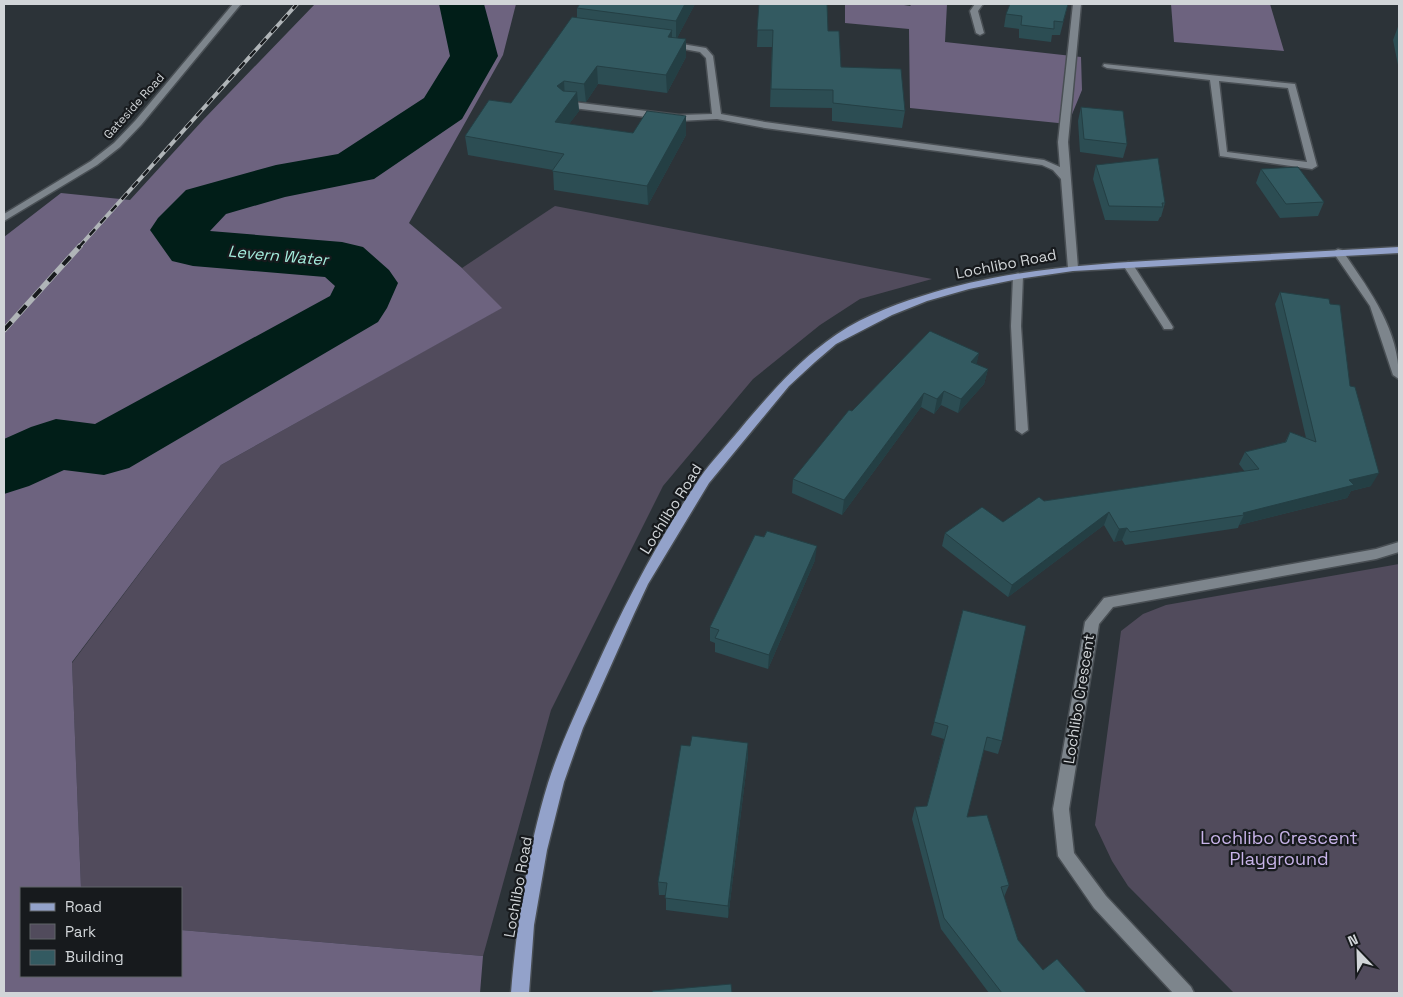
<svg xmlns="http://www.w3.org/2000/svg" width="1403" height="997" viewBox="0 0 1403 997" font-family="'Space Grotesk',sans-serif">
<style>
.green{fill:#514b5c}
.forest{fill:#6d637f}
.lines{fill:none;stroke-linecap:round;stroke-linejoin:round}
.river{fill:#011e18;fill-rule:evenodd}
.lane-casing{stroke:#494f54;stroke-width:3}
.street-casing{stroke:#494f54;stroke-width:3}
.primary-casing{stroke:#494f54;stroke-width:3}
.lane{fill:#7d858c;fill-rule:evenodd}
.street{fill:#7d858c;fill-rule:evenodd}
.primary{fill:#93a2ca;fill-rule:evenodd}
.rail-far1-casing{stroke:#b0b5b8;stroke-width:4}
.rail-casing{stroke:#b0b5b8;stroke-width:5.5}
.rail-far1{stroke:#171a1d;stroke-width:2.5;stroke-dasharray:8;stroke-linecap:butt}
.rail{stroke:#171a1d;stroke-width:4;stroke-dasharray:11;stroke-linecap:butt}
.wall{fill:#2c4d53}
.shaded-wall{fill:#243f44}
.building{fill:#335a61;stroke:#243f44}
.labels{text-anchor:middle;stroke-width:4.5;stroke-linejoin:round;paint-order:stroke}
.far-street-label{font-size:12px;fill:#d1d5d8;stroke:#171a1d}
.street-label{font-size:15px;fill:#d1d5d8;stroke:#171a1d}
.water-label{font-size:16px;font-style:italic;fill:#a5eddd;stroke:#171a1d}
.near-park-label{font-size:18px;fill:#c8b4e9;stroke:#171a1d}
</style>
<rect width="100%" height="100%" fill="#2c3338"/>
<path class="green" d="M555,206L932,279L860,299L820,325L753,379L663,486L551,710L483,956L181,930V888H81L72,663L221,465L501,308L462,268Z
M1399,564V993H1234L1128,886L1112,861L1095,825L1121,631L1143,614L1166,605Z"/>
<path class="forest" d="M315,4H516L503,55L409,223L462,268L502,308L221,465L72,662L81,888H21V976H181V930L483,956L480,993H4V237L61,193L130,200L203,120Z
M845,4H898L910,6L912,4H947L945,42L1081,57L1082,90L1068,124L910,108L909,29L845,23Z
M1171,4H1270L1284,51L1174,42Z"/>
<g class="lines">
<path class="river" d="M439,4H484L498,56L462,119L374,179L285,197L226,214L210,231L342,242L363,247L389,270L398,283L387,308L378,322L129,468L104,475L64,470L29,486L4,494V439L31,427L56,419L95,424L330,296L335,286L325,277L193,266L172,261L150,230L158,218L186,190L276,165L338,154L424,98L450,56Z"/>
<defs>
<path id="lane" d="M975,4H983L978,11L984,33L980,35L976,33L970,11Z
M1073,4H1081L1068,142L1078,268L1073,271L1068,268L1061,179L1053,170L1042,165L765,128L717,119L679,121L565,107L561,104L565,101L679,115L712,114L706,58L700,52L667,46L666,44L670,42L706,48L713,56L721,114L765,122L1044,160L1060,167L1058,142Z
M1104,64L1295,84L1317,166L1312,169L1220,156L1210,80L1107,68L1103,66ZM1219,81L1288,88L1307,162L1227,152Z
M1018,273L1023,276L1021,326L1028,430L1022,434L1016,430L1011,326L1013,276Z"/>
<path id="street" d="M233,4H241L141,125L120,147L97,165L4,221V214L91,161L114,143L135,121Z
M1338,249L1342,250C1369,290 1399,328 1399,379L1393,375L1370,306L1333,252Z
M1128,262L1132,263L1173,327L1172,329H1164L1163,327L1123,265Z
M1399,542V552L1376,559L1113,607L1099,624L1069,809L1074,853L1106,896L1191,987L1194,993H1173L1094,908L1058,856L1053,809L1085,622L1104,598L1109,597L1376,549Z"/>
<path id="primary" d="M1399,247V253L1073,271L1018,279L969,289L927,301L892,315L836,344L815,362L789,386L709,483L648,584L634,614L583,728L564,782L547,850L534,925L529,993H511C517,923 527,851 548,783C560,745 578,708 594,672C624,605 658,540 699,479C713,459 731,441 746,422C771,393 795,365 826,342C853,321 889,306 922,296C1006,269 1091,264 1179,259C1252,255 1326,251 1399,247Z"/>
</defs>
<use href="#lane" class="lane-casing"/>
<use href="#street" class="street-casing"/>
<use href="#primary" class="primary-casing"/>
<use href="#lane" class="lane"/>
<use href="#street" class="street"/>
<use href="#primary" class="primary"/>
<defs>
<path id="rail-far1" d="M79,247L297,4"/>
<path id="rail" d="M4,330L80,246"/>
</defs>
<use href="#rail-far1" class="rail-far1-casing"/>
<use href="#rail" class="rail-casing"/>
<use href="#rail-far1" class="rail-far1"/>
<use href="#rail" class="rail"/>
</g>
<path class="wall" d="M695,4L677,38L686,57L667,93L598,84L586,102L578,101L579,111L569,124L633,133L686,116V135L648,205L554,190L553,170L468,155L465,136L511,103L577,17V8Z
M759,4L828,31L841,67L905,111L902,128L832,121V108L770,107L772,47H757Z
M1068,4L1060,35H1052L1051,42L1019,38V29L1004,27L1006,14Z
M1399,24V70L1393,40Z
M1081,107L1127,144L1123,158L1080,152L1078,121Z
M1096,165L1165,203L1161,217H1160L1158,221L1105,220L1093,179Z
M1261,169L1324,202L1318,216L1280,218L1256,183Z
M1280,292L1350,386L1371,486L1351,491L1347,498L1239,525L1238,528L1125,545L1122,540L1114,542L1104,525L1008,597L942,546L945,533L1003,522L1044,501L1245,472L1239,464L1245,452L1285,442L1290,432L1306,438L1275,304Z
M979,353L976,364L988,369L984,384L958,413L941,405L934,414L921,407L842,515L792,493L793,479Z
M815,560L768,669L715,652V643L710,641V627Z
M963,610L1002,741L998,754L984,750L967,817L1009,885L1004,897L1018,940L1043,970L1087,993H989L941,929L912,819L915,807L927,806L944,739L931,735Z
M748,743V756L728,918L666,910V895H659L658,882L690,746Z"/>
<path class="shaded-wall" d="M685,4H695L676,40V21Z
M672,30V47L668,37Z
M686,39V57L667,93L666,75Z
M597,66L598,84L586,102L584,84Z
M564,81L565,99L557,86Z
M577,92L579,111L557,140L555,122Z
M686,116V135L648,205L647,186Z
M979,353L976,367L971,362Z
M988,369L984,384L958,413L961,399Z
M944,391L941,405L934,414L937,399Z
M924,393L921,407L842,515L844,500Z
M1379,473L1371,486L1351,491L1347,498L1239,525L1244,515L1243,513L1349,480Z
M1109,512L1104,525L1008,597L1012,585Z
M1127,528L1122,540L1114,542L1119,529Z
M817,546L815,560L768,669L769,655Z
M748,743V756L728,918V906Z"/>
<path class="building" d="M580,4H685L676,21L577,8Z
M759,4H827L828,31H839L841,67L901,69L905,111L833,103V90L771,89L773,30H757Z
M1010,4H1068L1063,22L1054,21V29L1021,25L1022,16L1006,14Z
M572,17L672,30L668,37L686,39L666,75L597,66L584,84L564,81L557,86L563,91L577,92L555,122L633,133L647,111L686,116L647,186L552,171L564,154L465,136L489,100L511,103Z
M1081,107L1123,111L1127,144L1084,139Z
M1158,158L1165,203H1162L1163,207L1109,206L1096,165Z
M1298,167L1324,202L1286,204L1261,169Z
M1280,292L1329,299L1330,304L1340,305L1350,386L1355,387L1379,473L1349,480L1354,485L1243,513L1244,515L1130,532L1127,528L1119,529L1109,512L1012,585L945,533L982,507L1003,522L1039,497L1044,501L1259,469L1245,452L1286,442L1290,432L1316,442Z
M930,331L979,353L971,362L988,369L961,399L944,391L937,399L924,393L844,500L793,479L849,410L852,411Z
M767,531L817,546L769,655L715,638L719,630L710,627L755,535L764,537Z
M963,610L1026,626L1002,741L987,737L967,817L987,815L1009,885L1001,887L1018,940L1043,970L1057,959L1087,993H1002L944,918L915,807L927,806L948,726L934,722Z
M692,736L748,743L728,906L665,898L667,883L658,882L681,745L690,746Z
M731,984L732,993H653L652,991Z"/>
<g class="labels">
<g class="far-street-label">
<text transform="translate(134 106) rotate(-48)" y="4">Gateside Road</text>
</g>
<g class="street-label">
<text transform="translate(1006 264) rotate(-11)" y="5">Lochlibo Road</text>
<text transform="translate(671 509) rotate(-58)" y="5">Lochlibo Road</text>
<text transform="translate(1079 699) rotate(-81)" y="5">Lochlibo Crescent</text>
<text transform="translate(518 887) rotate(-80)" y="5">Lochlibo Road</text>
</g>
<g class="water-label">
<text transform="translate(278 255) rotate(5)" y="6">Levern Water</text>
</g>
<g class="near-park-label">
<text x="1279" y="844">Lochlibo Crescent<tspan x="1279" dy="21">Playground</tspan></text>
</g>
</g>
<rect width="1403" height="997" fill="none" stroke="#d1d5d8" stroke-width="10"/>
<rect x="20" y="887" width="162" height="90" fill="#171a1d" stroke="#616568"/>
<rect x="30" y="903" width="25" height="8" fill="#93a2ca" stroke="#616568"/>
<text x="65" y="912" font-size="15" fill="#d1d5d8">Road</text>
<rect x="30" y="924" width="25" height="15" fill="#514b5c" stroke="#616568"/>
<text x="65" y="937" font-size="15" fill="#d1d5d8">Park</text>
<rect x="30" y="950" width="25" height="15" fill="#335a61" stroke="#616568"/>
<text x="65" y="962" font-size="15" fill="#d1d5d8">Building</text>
<g transform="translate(1358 952) rotate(337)" stroke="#171a1d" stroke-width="4" paint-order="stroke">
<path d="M0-4L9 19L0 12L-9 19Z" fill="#d1d5d8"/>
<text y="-8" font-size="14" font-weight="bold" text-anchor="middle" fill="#d1d5d8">N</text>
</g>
</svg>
